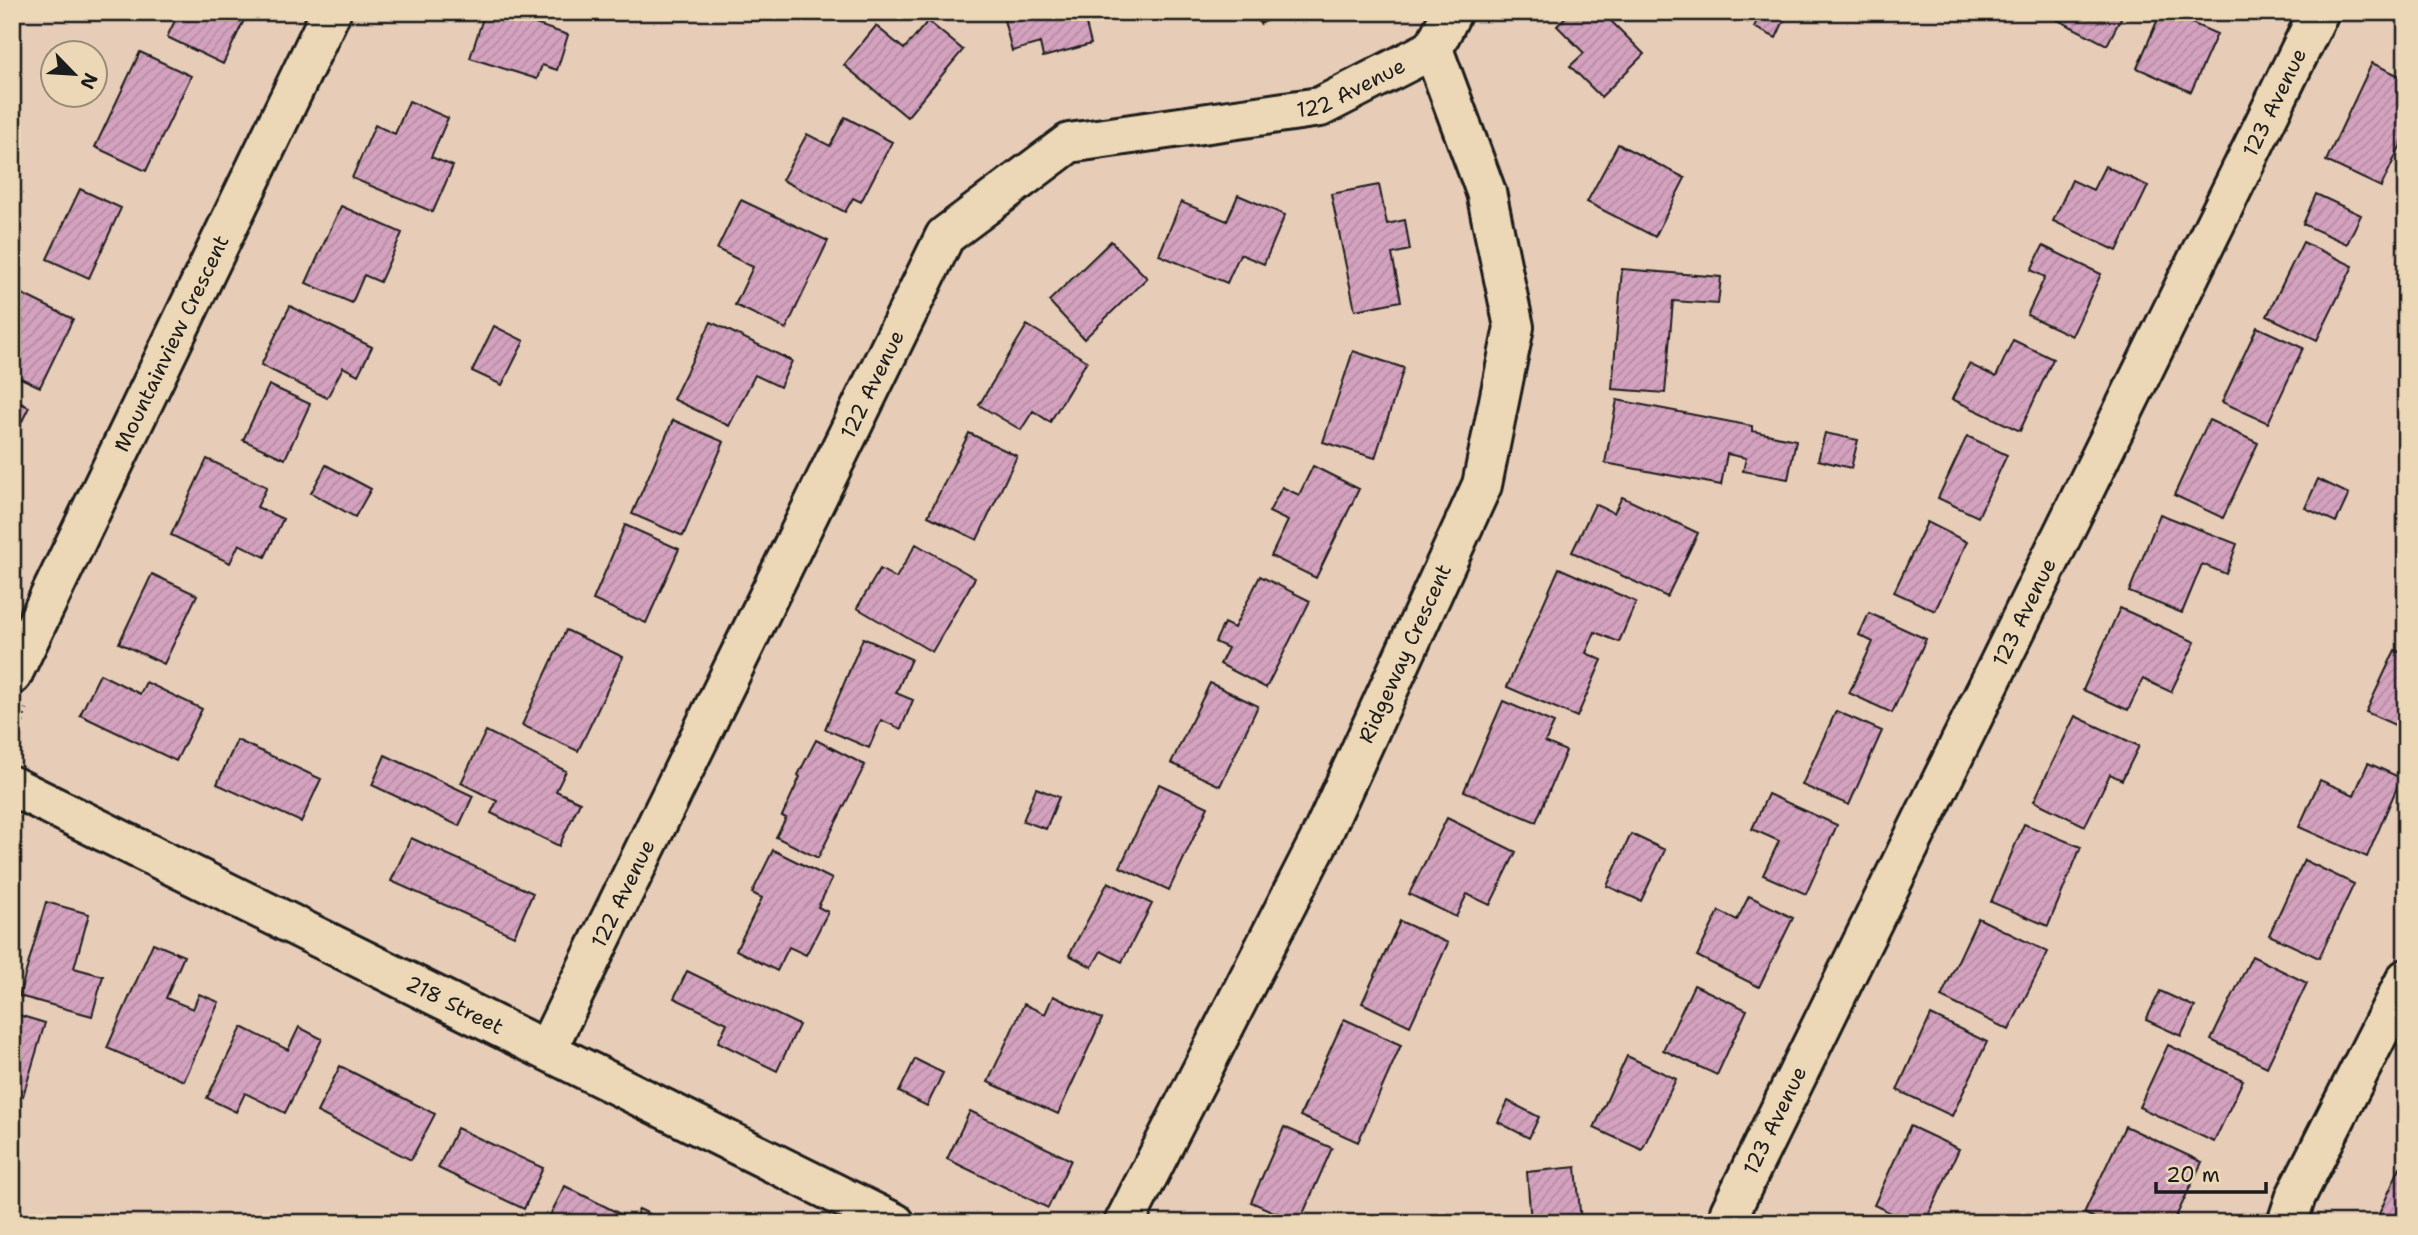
<svg xmlns="http://www.w3.org/2000/svg" width="2418" height="1235" viewBox="0 0 2418 1235" font-family="'Shantell Sans',sans-serif">
<style>
.building{fill:url(#building-hatch);stroke:#1c1c1c;stroke-width:2}
.lines{fill:none;stroke-linecap:round;stroke-linejoin:round}
.minor-casing{stroke:#1c1c1c;stroke-width:44}
.tertiary-casing{stroke:#1c1c1c;stroke-width:44}
.path{stroke:#1c1c1c;stroke-width:4.5;stroke-dasharray:2 5;stroke-linecap:butt}
.minor{stroke:#ecd8b6;stroke-width:38}
.tertiary{stroke:#ecd8b6;stroke-width:38}
.labels{text-anchor:middle;stroke-width:5;stroke-linejoin:round;paint-order:stroke}
.street-label{font-size:21px;fill:#1c1c1c;stroke:#ecd8b6}
</style>
<defs>
<pattern id="building-hatch" width="6" height="6" patternUnits="userSpaceOnUse" patternTransform="scale(1.75)"><rect width="6" height="6" fill="#d4a2be"/><path d="M-1 1l2-2M0 6l6-6M5 7l2-2" fill="none" stroke="#b58ba3"/></pattern>
</defs>
<rect width="100%" height="100%" fill="#e7cdb8"/>
<filter id="ink" filterUnits="userSpaceOnUse"><feTurbulence type="fractalNoise" baseFrequency=".0143" numOctaves="2"/><feDisplacementMap in="SourceGraphic" scale="14" xChannelSelector="R" yChannelSelector="G"/><feConvolveMatrix kernelMatrix="1 2 1 2 8 2 1 2 1" color-interpolation-filters="sRGB"/></filter>
<g filter="url(#ink)">
<path class="building" d="M179,12H248L223,64L167,37Z
M485,12H536L532,23L568,35L557,70L542,65L537,79L470,58Z
M1002,12H1083L1091,44L1043,57L1040,43L1012,51Z
M1255,12H1283L1260,24Z
M1570,12H1602L1644,54L1601,97L1570,66L1584,53L1557,26Z
M1725,12H1752L1747,22Z
M1761,12H1788L1776,38L1754,27Z
M2042,12H2124L2107,45Z
M2161,12H2166L2217,34L2191,92L2137,68Z
M928,21L963,50L907,117L844,65L876,26L904,49Z
M140,52L191,76L146,171L95,147Z
M2372,63L2406,79V134L2381,187L2326,161Z
M409,101L448,118L431,157L453,166L433,212L352,178L375,125L395,134Z
M845,117L892,142L861,202L853,198L845,212L782,180L807,134L830,146Z
M1618,144L1685,178L1655,237L1587,202Z
M2105,166L2148,186L2117,251L2053,221L2072,180L2093,190Z
M1379,185L1387,224L1405,220L1410,250L1392,254L1401,301L1355,310L1331,194Z
M80,189L121,208L89,278L47,259Z
M2316,194L2361,215L2347,244L2303,224Z
M1238,195L1285,215L1264,264L1240,254L1227,283L1159,255L1181,202L1227,221Z
M741,200L828,241L786,329L735,305L753,267L717,249Z
M341,206L402,233L380,282L364,275L352,303L306,283Z
M1111,241L1147,278L1084,339L1049,301Z
M2303,242L2353,266L2317,340L2267,316Z
M2043,246L2101,274L2072,336L2027,315L2045,277L2031,270Z
M1622,269L1721,277L1718,304L1673,301L1665,393L1612,389Z
M12,289L73,319L40,387L12,374V340L22,320L12,315Z
M290,306L372,347L358,375L343,367L327,398L261,365Z
M711,322L792,361L780,387L755,375L729,426L673,399Z
M1027,325L1087,361L1050,422L1033,411L1021,430L979,405Z
M494,326L524,341L502,385L472,371Z
M2257,327L2303,348L2268,423L2222,402Z
M2013,340L2053,359L2020,431L1952,399L1969,364L1996,377Z
M1353,351L1404,368L1375,458L1323,442Z
M269,385L310,404L285,459L243,440Z
M12,399L29,407L12,442Z
M1617,400L1752,426V431L1796,440L1788,479L1743,471L1746,458L1727,454L1721,485L1605,463Z
M673,420L724,442L683,536L632,514Z
M2209,420L2258,443L2223,518L2174,495Z
M969,433L1017,456L977,540L928,516Z
M1825,433L1858,440L1851,468L1818,460Z
M1967,436L2007,455L1978,517L1938,498Z
M207,459L267,487L257,507L283,519L265,557L239,544L230,563L171,535Z
M326,465L371,489L355,517L311,493Z
M1313,466L1359,489L1316,578L1271,556L1288,521L1269,512L1282,487L1299,495Z
M2318,479L2349,494L2336,522L2305,508Z
M1622,497L1698,533L1667,597L1572,552L1595,504L1614,513Z
M2160,514L2237,544L2226,574L2202,564L2182,613L2129,592Z
M1927,522L1967,542L1935,611L1894,592Z
M625,525L679,549L646,623L593,600Z
M916,544L975,578L932,652L857,608L880,569L896,578Z
M1559,568L1636,602L1619,642L1595,632L1586,653L1602,660L1577,717L1507,687Z
M152,574L197,595L164,664L119,643Z
M1260,576L1310,601L1266,688L1220,664L1228,648L1215,642L1224,623L1234,628Z
M2120,608L2195,642L2171,692L2143,679L2128,710L2083,690Z
M1869,613L1926,639L1892,713L1849,693L1873,642L1859,635Z
M566,630L623,657L578,751L522,725Z
M863,638L911,659L896,693L913,700L901,729L881,720L869,748L825,729Z
M2395,650L2406,655V730L2366,712Z
M100,674L140,694L146,682L202,709L176,761L80,715Z
M1210,683L1258,706L1220,786L1171,763Z
M1503,701L1554,723L1545,742L1566,751L1536,822L1464,791Z
M1836,711L1882,731L1849,805L1802,785Z
M2075,716L2139,746L2122,780L2110,774L2085,826L2034,801Z
M486,731L566,771L556,791L580,802L559,846L491,813L497,801L461,783Z
M237,740L321,779L301,822L217,784Z
M816,740L865,765L818,858L776,837L786,818L782,816L800,777L798,775Z
M385,755L473,796L459,826L372,785Z
M2368,763L2401,778L2367,857L2299,827L2320,780L2354,795Z
M1159,784L1208,807L1169,890L1120,867Z
M1036,788L1059,797L1046,829L1023,821Z
M1768,794L1837,825L1806,894L1763,875L1779,841L1752,829Z
M1447,818L1516,852L1490,905L1467,894L1456,917L1409,894Z
M2024,824L2081,847L2048,926L1991,902Z
M1631,834L1665,850L1641,901L1607,886Z
M411,838L533,893L514,936L391,881Z
M773,850L832,879L818,907L828,912L806,955L789,947L777,971L736,950L762,898L752,893Z
M2304,860L2354,884L2319,958L2269,935Z
M1108,882L1152,904L1122,962L1101,951L1092,967L1069,955Z
M1749,896L1793,918L1759,987L1697,956L1719,911L1737,920Z
M46,902L89,914L74,968L103,976L92,1016L19,996Z
M1978,918L2048,952L2009,1030L1941,997Z
M1400,921L1448,943L1410,1026L1362,1003Z
M153,943L184,956L166,998L193,1009L199,994L219,1002L184,1081L107,1048Z
M2252,956L2307,983L2267,1067L2211,1040Z
M687,971L799,1025L777,1071L718,1042L727,1023L674,998Z
M1694,985L1747,1010L1717,1075L1663,1050Z
M2160,991L2195,1007L2181,1036L2146,1020Z
M1053,996L1102,1019L1058,1114L988,1082L1024,1004L1045,1014Z
M12,1013L45,1023L23,1096L12,1093Z
M1931,1015L1987,1042L1952,1116L1897,1090Z
M1344,1019L1401,1045L1358,1142L1300,1116Z
M242,1027L288,1050L299,1027L322,1039L285,1113L245,1093L236,1112L207,1098Z
M2168,1045L2243,1080L2214,1142L2139,1107Z
M1627,1056L1676,1079L1642,1150L1594,1128Z
M915,1059L943,1073L927,1106L899,1092Z
M340,1066L435,1114L411,1160L317,1112Z
M1508,1101L1539,1117L1529,1138L1498,1122Z
M970,1111L1071,1160L1048,1208L947,1159Z
M1910,1126L1959,1149L1925,1223H1912L1874,1205Z
M2125,1126L2202,1162L2173,1223H2104L2084,1213Z
M1284,1127L1332,1148L1299,1223L1251,1202Z
M457,1128L543,1168L524,1209L438,1168Z
M1576,1167L1581,1223H1531L1527,1172Z
M2400,1167L2406,1169V1223H2375Z
M565,1186L630,1219L628,1223H546Z
M639,1209L658,1218L656,1223H633Z"/>
<g class="lines">
<defs>
<g id="minor">
<path id="s1" d="M12,786L895,1223"/>
<path id="s2" d="M547,1049L945,236L1069,143L1320,107L1433,49L1452,12"/>
<path id="s3" d="M1730,1212L2319,12"/>
<path id="s4" d="M1124,1223L1321,837L1482,485L1514,327L1486,192L1433,49"/>
<path d="M2287,1223L2296,1196L2406,979"/>
</g>
<g id="tertiary">
<path id="s5" d="M12,675L331,12"/>
</g>
</defs>
<use href="#minor" class="minor-casing"/>
<use href="#tertiary" class="tertiary-casing"/>
<path class="path" d="M15,750C21,736 20,723 26,709"/>
<use href="#minor" class="minor"/>
<use href="#tertiary" class="tertiary"/>
</g>
</g>
<g class="labels">
<g class="street-label">
<text dy="7" stroke="none"><textPath href="#s2" startOffset="1349">122 Avenue</textPath></text>
<text dy="7" stroke="none"><textPath href="#s3" startOffset="1236">123 Avenue</textPath></text>
<text dy="7" stroke="none"><textPath href="#s5" startOffset="368">Mountainview Crescent</textPath></text>
<text dy="7" stroke="none"><textPath href="#s2" startOffset="740">122 Avenue</textPath></text>
<text dy="7" stroke="none"><textPath href="#s3" startOffset="668">123 Avenue</textPath></text>
<text dy="7" stroke="none"><textPath href="#s4" startOffset="635">Ridgeway Crescent</textPath></text>
<text dy="7" stroke="none"><textPath href="#s2" startOffset="173">122 Avenue</textPath></text>
<text dy="7" stroke="none"><textPath href="#s1" startOffset="494">218 Street</textPath></text>
<text dy="7" stroke="none"><textPath href="#s3" startOffset="102">123 Avenue</textPath></text>
</g>
</g>
<rect width="2418" height="1235" fill="none" stroke="#ecd8b6" stroke-width="42"/>
<rect x="21" y="21" width="2376" height="1193" fill="none" stroke="#1c1c1c" stroke-width="2.5" filter="url(#ink)"/>
<g transform="translate(74 74) rotate(115)"><circle r="33" fill="#ecd8b6" stroke="#998d78" stroke-width="2"/>
<path d="M0-5L12 26L0 18L-12 26Z" fill="#1c1c1c"/>
<text y="-10" font-size="19" font-weight="bold" text-anchor="middle" fill="#1c1c1c">N</text>
</g>
<path d="M2156 1182v10h110v-10" fill="none" stroke="#1c1c1c" stroke-width="3.5"/>
<text x="2166" y="1182" font-size="21" fill="#1c1c1c" stroke="#ecd8b6" stroke-width="5" paint-order="stroke">20 m</text>
</svg>
